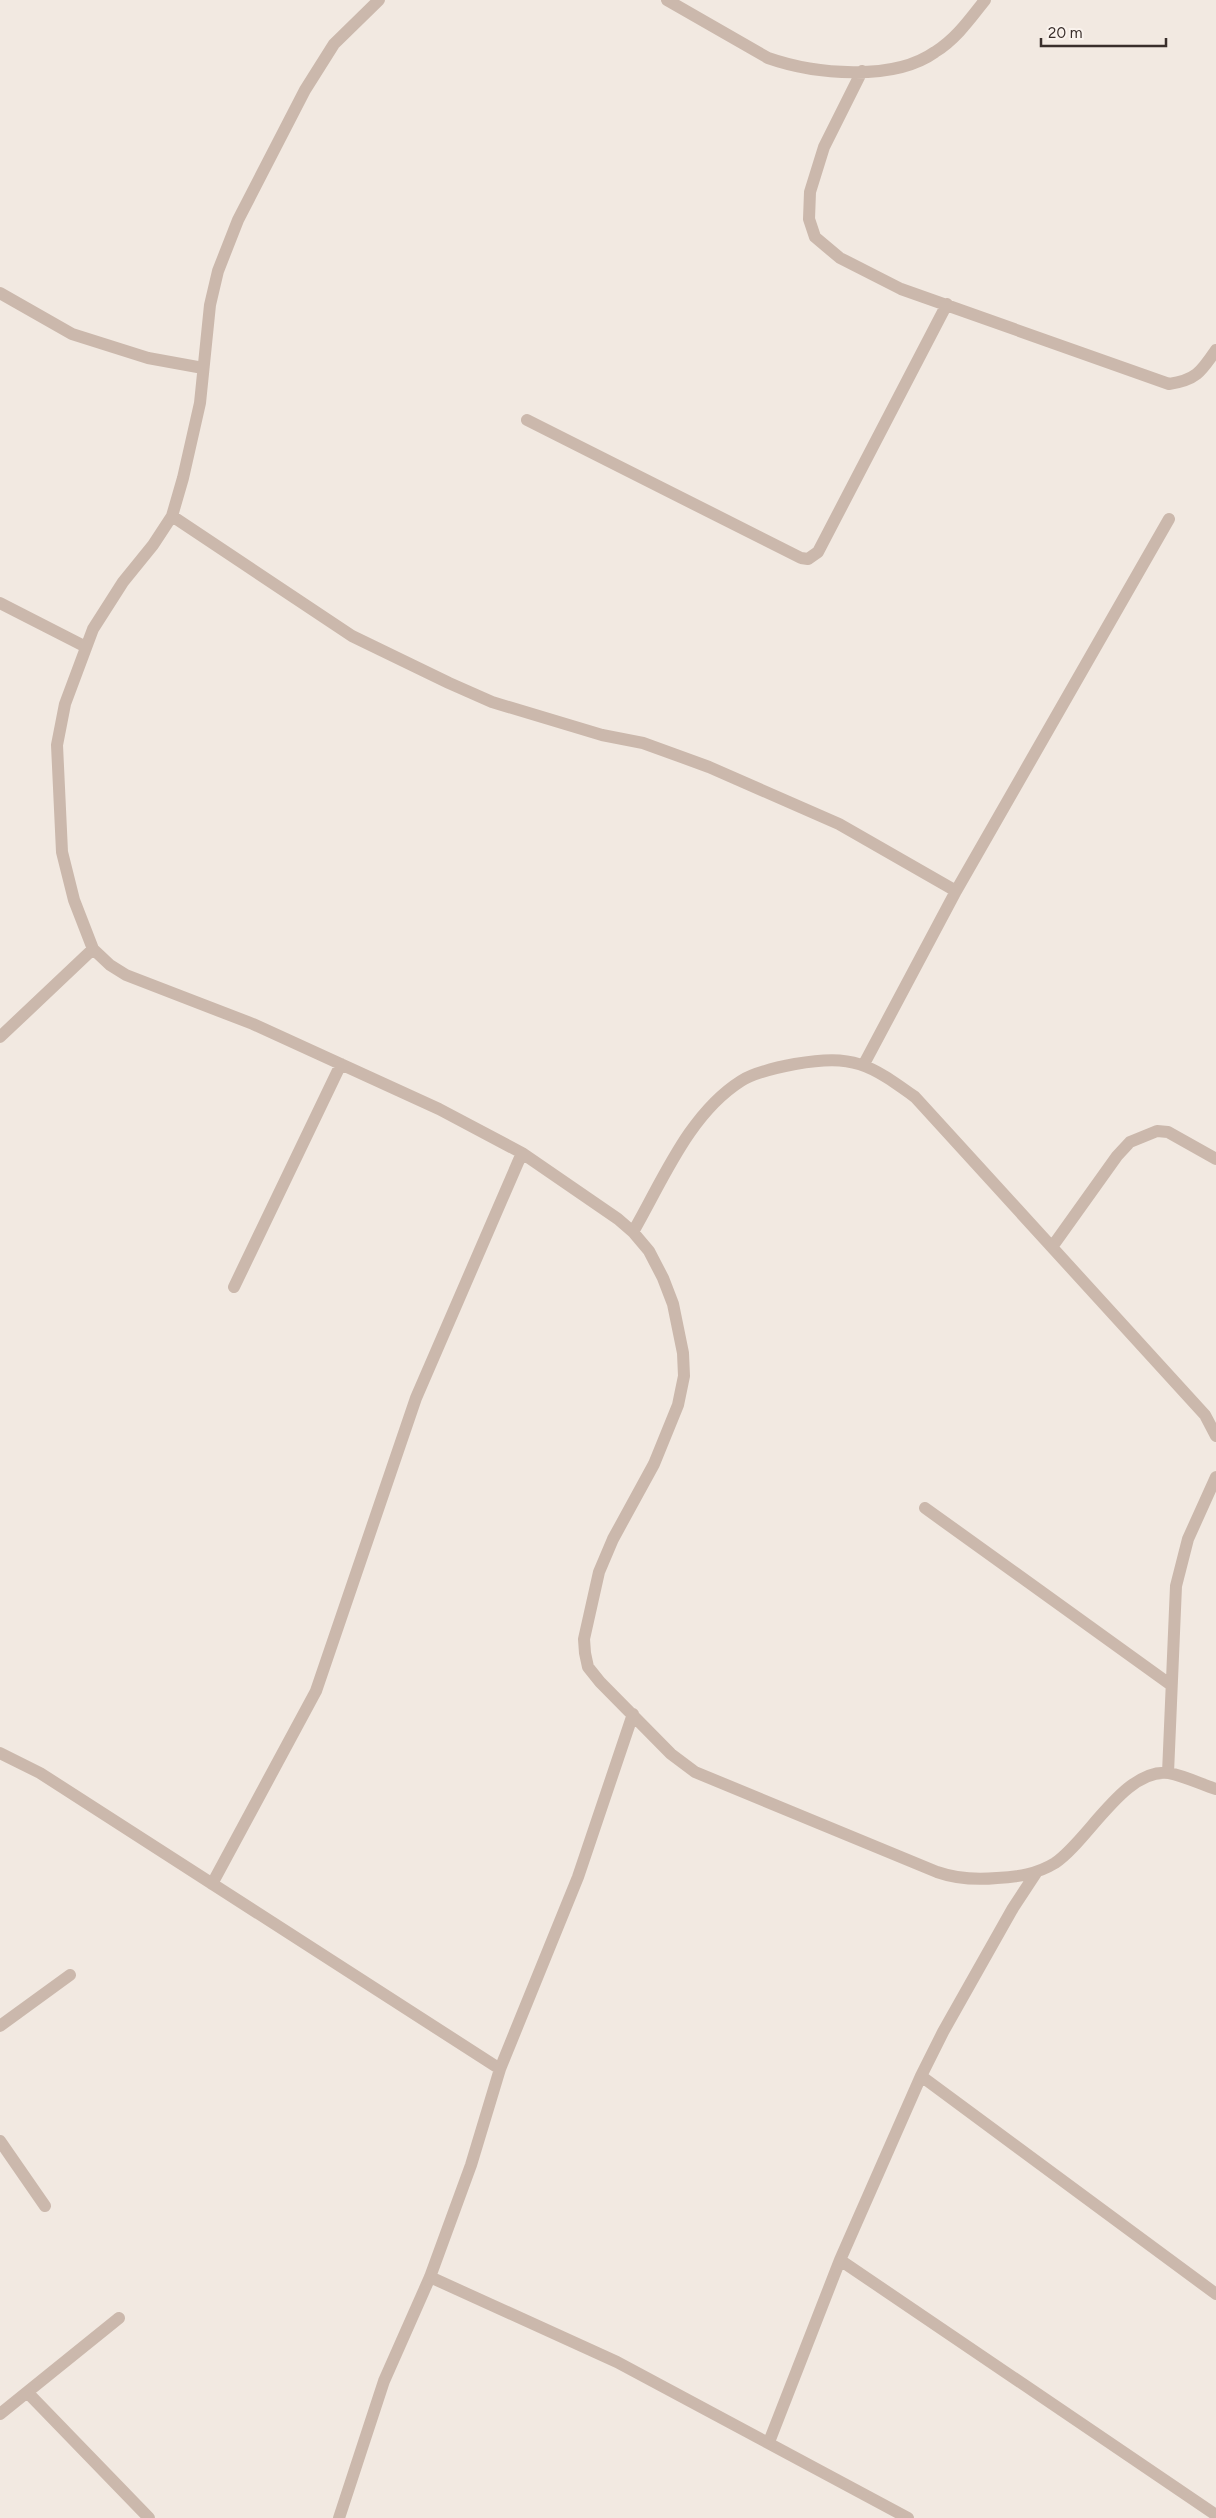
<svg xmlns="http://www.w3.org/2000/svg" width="1216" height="2518" viewBox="0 0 1216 2518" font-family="Figtree,sans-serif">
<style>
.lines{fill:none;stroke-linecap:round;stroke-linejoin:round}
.minor{stroke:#cbb8ac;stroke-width:12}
</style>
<rect width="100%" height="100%" fill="#f2e9e1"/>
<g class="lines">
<path class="minor" d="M379,0L334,44L305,90L238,220L218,271L210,305L200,403L183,478L172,516L153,545L123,582L93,629L65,704L57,745L62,852L74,900L93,949L110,965L126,975L253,1024L439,1109L522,1153L618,1219L633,1232L649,1251L663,1278L673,1304L683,1353L684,1376L678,1405L654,1464L613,1539L599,1572L584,1639L585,1653L588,1667L600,1682L671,1754L695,1772L937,1872C957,1879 976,1880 997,1878C1018,1877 1037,1874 1055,1863C1088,1841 1125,1767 1169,1773C1184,1776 1201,1784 1216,1789
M667,0L768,58C814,74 893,82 935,52C956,39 970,19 985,0
M862,71L824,147L810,192L809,219L815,237L840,258L901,289L1169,384C1196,380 1201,372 1216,350
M0,293L72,334L148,358L203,368
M527,420L801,558L808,559L818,552L947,304
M172,516L352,636L449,683L492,702L602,735L643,743L709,767L839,824L956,891
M0,603L86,647
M0,1037L93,949
M864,1064L956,891L1169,519
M633,1232C663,1180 689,1114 741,1081C755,1072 779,1067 795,1064C854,1054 869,1064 915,1097L1205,1415L1216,1436
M1052,1247L1117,1156L1130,1142L1157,1131L1168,1132L1216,1159
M234,1287L341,1064
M925,1508L1171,1685
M0,1753L40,1773L500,2069
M1168,1773L1176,1586L1188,1539L1216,1477
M1036,1873L1013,1908L943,2032L921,2076L840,2260L1216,2515
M212,1884L316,1691L416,1398L522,1153
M0,2026L70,1975
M921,2076L1216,2294
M0,2141L45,2206
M430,2277L617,2362L908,2518
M27,2392L149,2518
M0,2414L119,2318
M769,2442L840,2260
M339,2518L384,2381L430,2277L471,2165L500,2069L578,1877L633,1714"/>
</g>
<path d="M1041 38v8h125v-8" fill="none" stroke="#392e2b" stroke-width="2.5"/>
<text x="1048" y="38" font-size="15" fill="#392e2b" stroke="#faf3ed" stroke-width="4" paint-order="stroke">20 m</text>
</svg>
